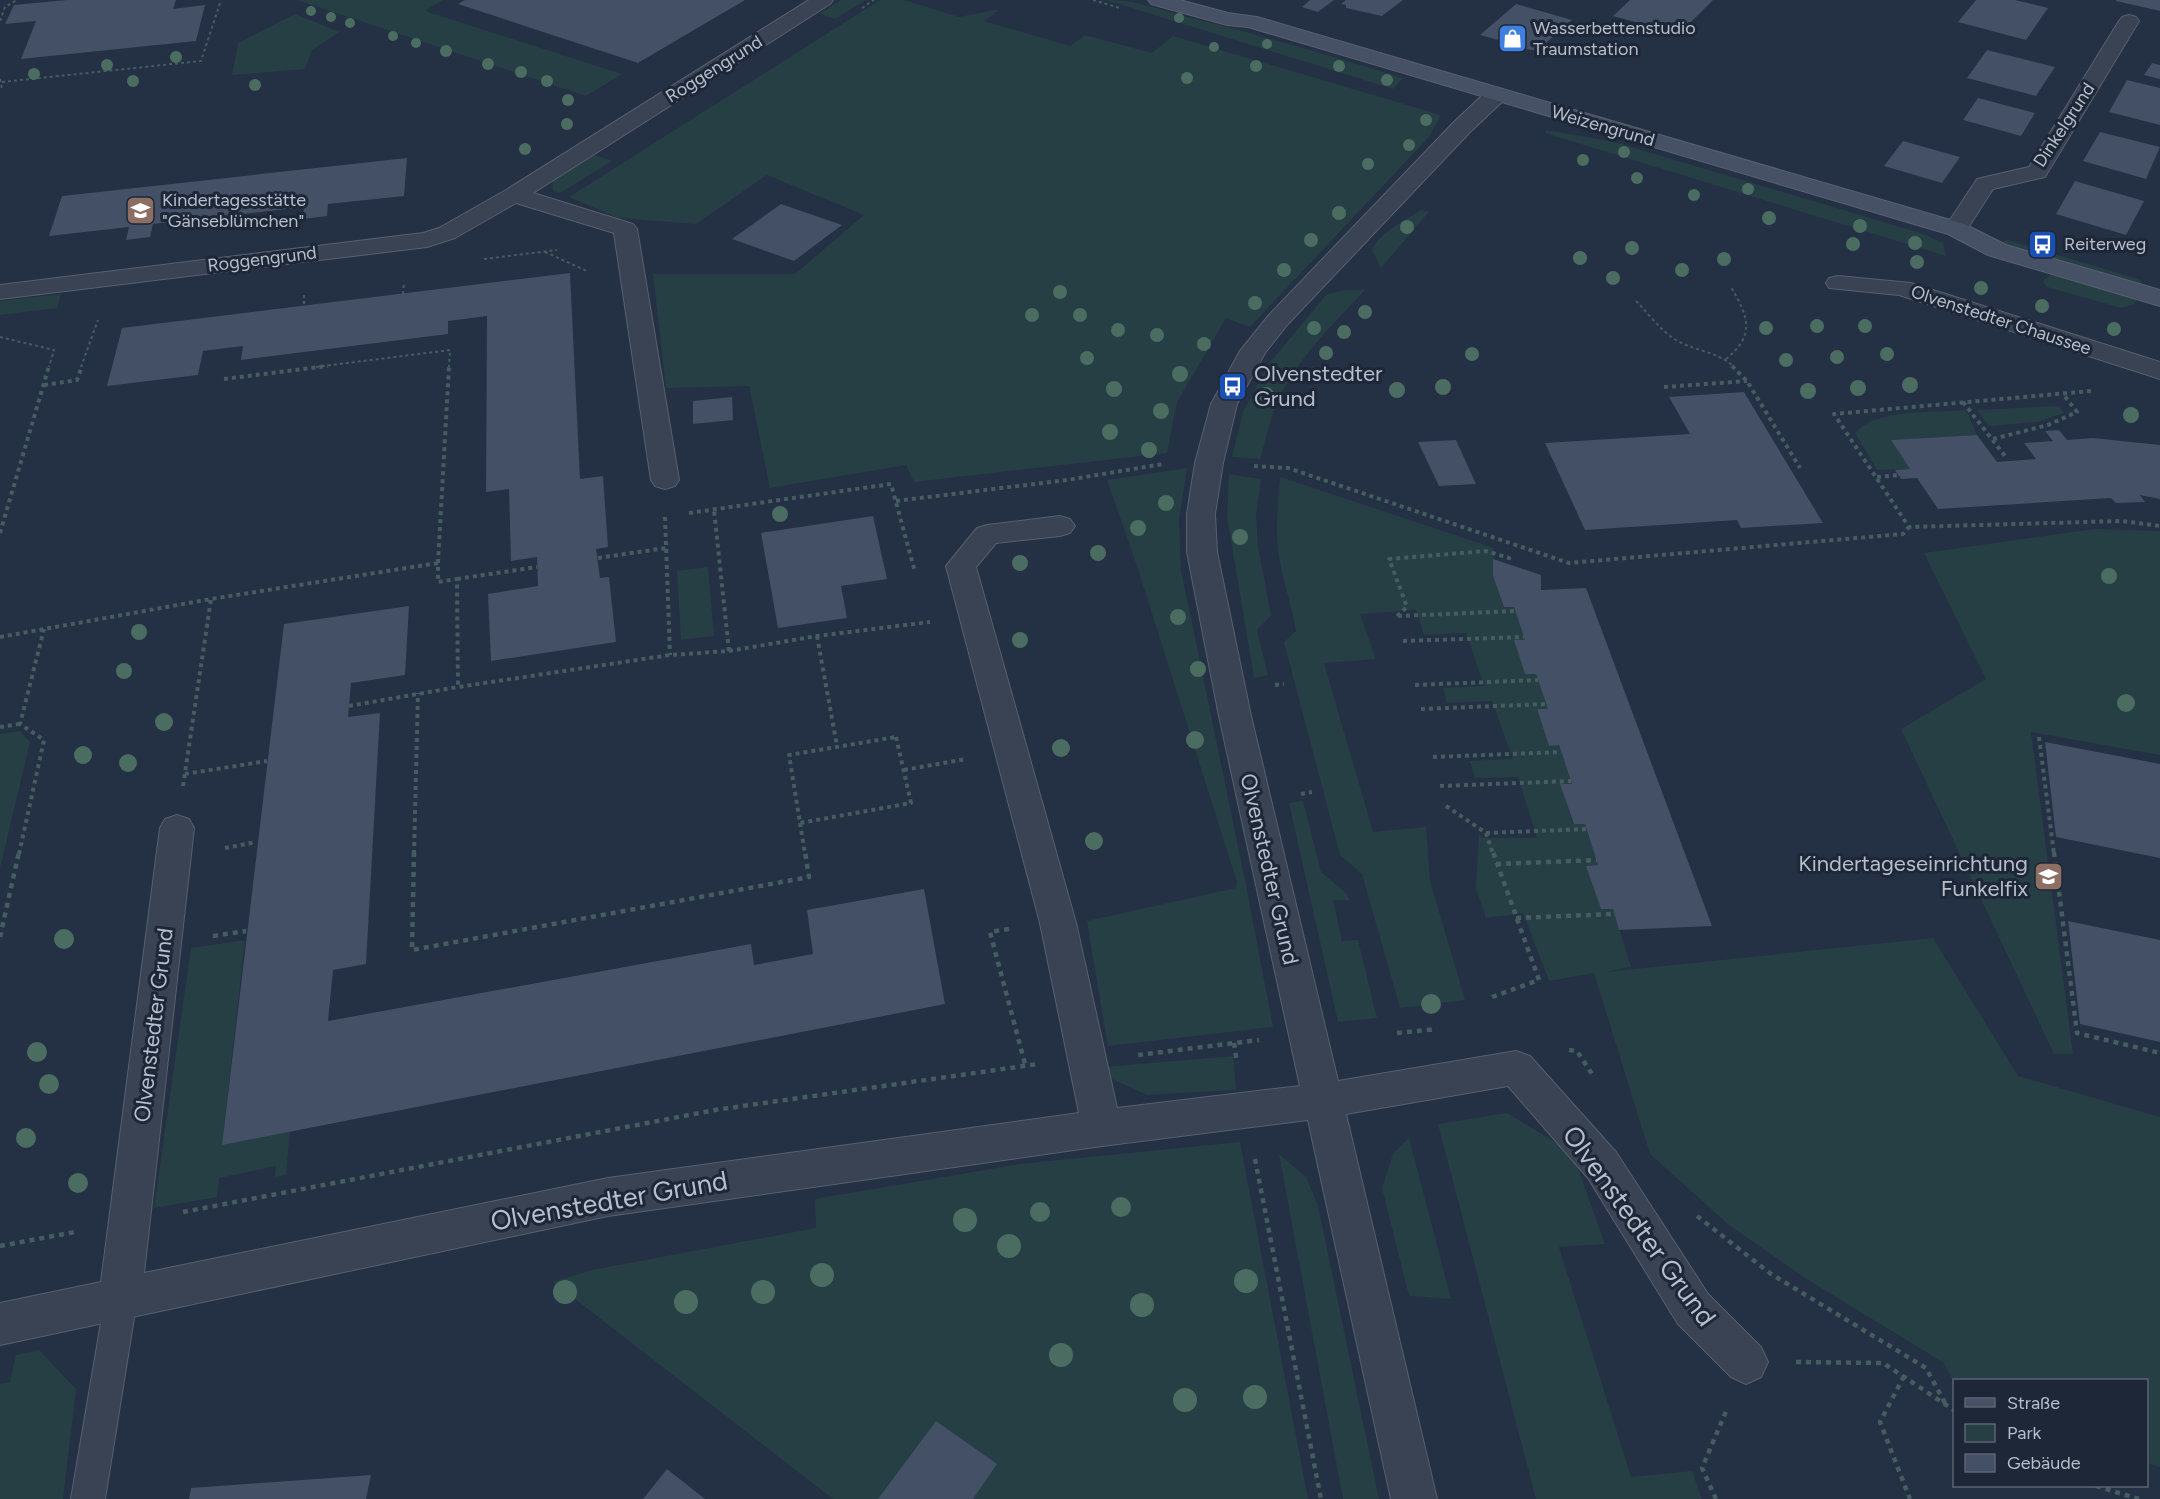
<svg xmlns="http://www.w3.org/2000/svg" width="2160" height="1499" viewBox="0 0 2160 1499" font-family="Figtree,sans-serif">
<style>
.green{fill:#263f44}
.building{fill:#435065}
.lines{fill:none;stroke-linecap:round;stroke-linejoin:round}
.lane-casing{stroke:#576070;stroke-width:2}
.street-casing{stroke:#576070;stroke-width:2}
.secondary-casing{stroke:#576070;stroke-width:2}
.path-far2{stroke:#455c60;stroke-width:2;stroke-dasharray:3 3;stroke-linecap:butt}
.path-far1{stroke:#455c60;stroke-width:4;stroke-dasharray:4 4;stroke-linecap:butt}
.path{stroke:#455c60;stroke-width:4.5;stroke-dasharray:5 5;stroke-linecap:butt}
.lane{fill:#394353;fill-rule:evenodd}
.street{fill:#394353;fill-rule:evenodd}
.secondary{fill:#475166;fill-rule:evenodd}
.tree{fill:#4b6d61}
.labels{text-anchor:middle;stroke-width:6;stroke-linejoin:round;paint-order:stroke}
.far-poi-label{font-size:18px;fill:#b6becc;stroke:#1e2738;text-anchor:start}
.far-street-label{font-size:18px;fill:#b6becc;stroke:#1e2738}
.poi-label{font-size:22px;fill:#b6becc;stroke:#1e2738;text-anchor:start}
.street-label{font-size:22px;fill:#b6becc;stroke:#1e2738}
.near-street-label{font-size:27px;fill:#b6becc;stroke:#1e2738}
</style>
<rect width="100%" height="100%" fill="#243043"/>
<path class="green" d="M297,0H443L425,11L622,74L586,96Z
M841,0H866L835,19L819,14Z
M880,0H904L959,17L995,10L998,11L984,21L1070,46L1085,35L1152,53L1173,36L1441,115L1429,137L1250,327L1226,318L1177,402L1167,453L914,482L906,465L770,488L749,386L666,388L653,274H795L864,215L767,175L696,224L618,218L569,197Z
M1106,0C1138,0 1160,10 1191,18C1262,35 1332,56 1403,78L1393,89Z
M295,14L339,32L312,50L305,69L232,75L238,43Z
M1546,130L1611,141L1924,234L1943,243L1946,256L1545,133Z
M592,154L612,161L560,193L553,191V179Z
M1421,210L1429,212L1381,268L1372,250C1381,231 1404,221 1421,210Z
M2008,240L2141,280L2142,284L2138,285L2002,246L1999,242Z
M2053,273L2137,297L2135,304L2121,308L2047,287L2044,283V280Z
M1343,290H1365C1333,324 1298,358 1278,400C1270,418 1266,440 1260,459L1232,457L1243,412L1267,366L1326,295Z
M61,294L57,308L0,315V301Z
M2059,406L2064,413L2038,422L1989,426L1977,410Z
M1966,410L1977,435L1892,440L1910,469L1877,470L1855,433C1876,408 1935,413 1966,410Z
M1187,468L1179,520L1181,570L1246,885L1273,1027L1108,1046L1087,921L1236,888L1237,882L1136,563L1107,480Z
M1229,474L1261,479L1256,515L1258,546L1271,615L1257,630L1268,675L1254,678L1227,517Z
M1280,477L1494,548L1493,576L1504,607H1514L1525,640L1515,641L1525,674H1536L1548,709L1537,710L1549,746L1559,745L1572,784L1561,785L1573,824H1585L1598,865L1587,866L1601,909H1613L1631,967L1606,972L1933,938L2018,1076L2160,1117V1467L2147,1463L2146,1380H1954V1383L1944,1363L1805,1278L1729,1225L1650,1154L1594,973L1549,981L1523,913L1486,918L1476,889L1479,833L1482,838H1537L1518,777L1475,778L1470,761L1513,759L1492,701L1447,703L1443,688L1484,686L1466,633L1424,635L1416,610L1360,614L1376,659L1324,663L1373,832L1426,827L1430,881L1465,1000L1400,1008L1362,874L1340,855L1284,642L1296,631C1292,606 1283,582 1279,557C1275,531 1278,504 1280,477Z
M2094,529L2160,531V755L2031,732L2073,1054H2054L1901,729L1986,679L1924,553Z
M708,567L714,636L681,640L677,571Z
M20,731L30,742L0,868V734Z
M1303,801L1321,872L1346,893L1350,900H1333L1342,941L1358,940L1377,1018L1338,1022L1289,803Z
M245,940L222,1144L290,1131L286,1175L275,1177L276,1166L219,1178L217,1197L154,1208L191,948Z
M1233,1056L1236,1090L1147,1095L1112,1079L1105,1067Z
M1507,1113L1572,1152L1605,1244L1559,1247L1631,1477L1692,1471L1702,1499H1536L1438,1124Z
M1409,1138L1451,1299L1409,1296L1382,1188L1393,1154Z
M1240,1142L1308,1499H833L553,1282L592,1270L816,1228L815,1199L1019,1164Z
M1279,1154L1306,1177L1318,1206L1379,1499H1343Z
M39,1350L76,1389L63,1499H0V1384L10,1382L16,1355Z"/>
<path class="building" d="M67,0H176L173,9L205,5L196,41L21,59L36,21L5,24L14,5Z
M465,0H745L638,63L458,4Z
M1310,0H1334L1318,12L1302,7Z
M1346,0H1403L1382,16L1346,8V5L1341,4Z
M1630,0H1713L1679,34L1613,16Z
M1976,0H2015L2048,8L2026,40L1958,22Z
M2160,0V11L2116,1V0Z
M1516,4L1572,20L1537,51L1507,45L1509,43L1480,35Z
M1987,50L2055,67L2036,96L1967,78Z
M2152,63L2160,65V79L2144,75Z
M2127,80L2160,88V125L2109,112Z
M1978,98L2035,113L2021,136L1963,120Z
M2100,132L2160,147L2146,179L2083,161Z
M1903,141L1960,157L1942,183L1884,166Z
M407,158L404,196L328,204L327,216L303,219L304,207L153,224L150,237L126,240L129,227L49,236L62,196Z
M2075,181L2144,201L2126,235L2056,214Z
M781,204L842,225L794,261L732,239Z
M570,273L580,479L603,476L608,547L596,549L600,578L609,577L616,642L491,661L488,594L538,586L537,557L511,561L509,489L486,492L487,316L448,321V334L241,360L243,346L203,351L198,375L107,386L122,328Z
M1744,392L1823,523L1741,528L1737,520L1585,530L1545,443L1690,434L1669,397Z
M732,397L733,420L693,424V401Z
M2059,430L2067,440L2093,438L2160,445V499L2140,495L2145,502L2116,503L2111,498L1938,509L1917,478L1901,479L1895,470L1910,469L1891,440L1977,435L1997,462L2009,461L2036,459L2024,443L2053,441L2045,431Z
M1456,440L1476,484L1439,486L1418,442Z
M873,516L887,579L841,586L847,618L778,628L761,533Z
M1493,559L1541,575V590L1586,588L1712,926L1619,930L1613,909H1601L1586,866L1598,865L1585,824H1574L1560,784H1572L1559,745L1549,746L1537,709H1548L1536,674H1525L1514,640H1525L1514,607H1504L1493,576Z
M409,606L405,675L351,683L348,717L380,713L366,964L333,970L328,1021L751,944L754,965L813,954L807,910L924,889L945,1004L222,1145L284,624Z
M2045,742L2160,764V858L2056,837Z
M2068,921L2160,940V1042L2080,1024Z
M936,1421L997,1464L973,1499H878Z
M667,1469L705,1499H643Z
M371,1475L366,1499H189L191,1488Z"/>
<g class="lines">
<defs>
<path id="lane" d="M121,1284L132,1288L137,1299L105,1499H71L105,1299L110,1288Z"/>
<path id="street" d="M809,0H833L830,4L533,193L633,224L637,229L679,480L675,486L665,489L655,486L651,480L614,233L516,203L455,238L427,247L0,299V285L423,233L439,228L506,190Z
M2129,15L2136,17L2139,21L2045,177L1993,189L1964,234L1956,236L1948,234L1944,229L1977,179L2029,167L2119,21L2122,17Z
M1496,89L1504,90L1507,95L1504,100L1470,132L1287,325L1265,353L1237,404L1223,463L1215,514L1217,552L1251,716L1338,1081L1516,1051L1530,1056L1616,1152L1708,1294L1761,1347L1768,1362L1761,1377L1746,1384L1731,1377L1678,1324L1588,1178L1508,1086L1346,1114L1437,1499H1391L1308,1120L1102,1146L608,1216L0,1345V1303L101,1282L160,828L165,819L177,815L189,819L194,828L144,1273L608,1178L1079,1113L1040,923L946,566L977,528L987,525L1060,516L1070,519L1075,526L1070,533L1060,536L996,543L976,567L1076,923L1117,1108L1300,1086L1219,716L1187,552V514L1195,463L1211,404L1240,351L1269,315L1454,122L1488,90Z
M1838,276L1911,283L2160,362V379L1899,295L1829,288L1826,283L1829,278Z"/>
<path id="secondary" d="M1148,0H1180L1228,13L1257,17L1964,224L2006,245L2160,290V306L1988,255L1948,234L1248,27L1227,25L1151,4Z"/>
</defs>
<use href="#lane" class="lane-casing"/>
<use href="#street" class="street-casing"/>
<use href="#secondary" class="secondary-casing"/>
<path class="path-far2" d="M1093,0L1120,8
M862,8L874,0
M0,21L5,7L17,0
M0,79L2,89
M2,82L201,61L221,0
M545,252L587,271
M484,259L557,250
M403,294L404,282
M304,295V306
M1636,301C1647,312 1657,326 1670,336C1689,351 1717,350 1734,367
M0,337L54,350L49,367
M1726,359C1756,335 1748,316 1731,287
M81,367L98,320
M316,367L450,350L449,367"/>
<path class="path-far1" d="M1732,366L1747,381L1800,468
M224,379L328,366
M44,385L77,380L82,366
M1664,387L1747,381
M2091,391L1834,414L1909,527L2121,521L2160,526
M1963,402L2005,456
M1993,439L2048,425L2077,412L2063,394
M1254,466L1288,468L1569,563L1903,534L1909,527
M1877,477L1899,475
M896,501L1067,480L1163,464
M689,513L891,484L915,572
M665,517L670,655
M0,533L49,366
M598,558L666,548
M438,563L449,366
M457,579L537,567
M1397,616L1407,607L1389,559L1486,551L1509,558L1507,563
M1398,616L1516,611
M817,636L837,746
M0,637L211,599L438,563V582L457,579L458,687L670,655L729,651L714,510
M1403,641L1524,637
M729,651L817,636L930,622
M1275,685L1284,684
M1415,685L1538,680
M349,706L458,687
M1421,709L1546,704
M0,727L20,724
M896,737L911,803L800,823L789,755Z
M2039,737L2054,854
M1433,757L1561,752
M904,770L966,759
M185,774L267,761
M183,786L211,599
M1440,786L1571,781
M1301,794L1312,792
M1446,806L1486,833L1493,854
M800,823L805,854
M1486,833L1587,829
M225,848L256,842
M19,854L44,740L20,724L44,629
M414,854L418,693"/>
<path class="path" d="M414,852L412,950L809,877L805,852
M2054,852L2077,1033L2160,1053
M1496,864L1597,860
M1516,918L1614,914
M1009,929L990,932L1025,1064
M213,936L246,931
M0,937L19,852
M1492,997L1539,980L1493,852
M1397,1033L1437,1029
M1234,1043L1237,1063
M1569,1050L1577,1051L1592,1074
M1138,1055L1259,1040
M1255,1159L1321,1499
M183,1212L715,1110L1038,1064
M1697,1216L1771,1274L1926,1368L1946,1405
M0,1246L75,1232
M1796,1362L1883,1363L1954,1410
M1904,1376L1880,1422L1910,1499
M2096,1486L2139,1499
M1716,1499L1702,1468L1727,1409"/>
<use href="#lane" class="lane"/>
<use href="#street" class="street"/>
<use href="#secondary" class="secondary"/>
</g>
<g class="tree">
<circle cx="311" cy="11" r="5"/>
<circle cx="331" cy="17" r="5"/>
<circle cx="1179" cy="18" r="5"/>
<circle cx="350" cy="23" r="5"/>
<circle cx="393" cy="36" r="5"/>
<circle cx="416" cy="43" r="5"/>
<circle cx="1267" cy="44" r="5"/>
<circle cx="1214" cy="47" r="5"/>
<circle cx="446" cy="51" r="6"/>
<circle cx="176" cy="57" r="6"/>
<circle cx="488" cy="64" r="6"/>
<circle cx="107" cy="65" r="6"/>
<circle cx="1256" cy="66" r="6"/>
<circle cx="1339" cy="66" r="6"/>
<circle cx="521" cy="72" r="6"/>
<circle cx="34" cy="74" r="6"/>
<circle cx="1187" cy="78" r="6"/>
<circle cx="1387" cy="80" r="6"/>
<circle cx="133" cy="81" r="6"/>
<circle cx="547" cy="81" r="6"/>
<circle cx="255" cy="85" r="6"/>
<circle cx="568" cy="100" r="6"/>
<circle cx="1426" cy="120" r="6"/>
<circle cx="567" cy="124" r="6"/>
<circle cx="1409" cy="145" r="6"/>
<circle cx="525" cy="149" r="6"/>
<circle cx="1624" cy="152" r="6"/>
<circle cx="1583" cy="160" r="6"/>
<circle cx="1368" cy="164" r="6"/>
<circle cx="1637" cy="178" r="6"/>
<circle cx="1748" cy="189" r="6"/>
<circle cx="1694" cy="195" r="6"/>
<circle cx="1339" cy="213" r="7"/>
<circle cx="1769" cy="218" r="7"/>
<circle cx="1860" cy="226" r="7"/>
<circle cx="1407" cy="227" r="7"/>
<circle cx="1311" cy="240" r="7"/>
<circle cx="1915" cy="243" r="7"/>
<circle cx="1853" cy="244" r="7"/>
<circle cx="1632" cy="248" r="7"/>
<circle cx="1580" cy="258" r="7"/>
<circle cx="1724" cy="259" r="7"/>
<circle cx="1917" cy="262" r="7"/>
<circle cx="1284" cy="270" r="7"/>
<circle cx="1682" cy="270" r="7"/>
<circle cx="1613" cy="278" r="7"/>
<circle cx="1981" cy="288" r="7"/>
<circle cx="1060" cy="292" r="7"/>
<circle cx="1255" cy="303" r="7"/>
<circle cx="2042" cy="306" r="7"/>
<circle cx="1365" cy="312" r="7"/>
<circle cx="1032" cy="315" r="7"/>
<circle cx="1080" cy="315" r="7"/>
<circle cx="1817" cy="326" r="7"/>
<circle cx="1865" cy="326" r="7"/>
<circle cx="1314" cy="328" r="7"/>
<circle cx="1766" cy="328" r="7"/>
<circle cx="2114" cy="329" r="7"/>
<circle cx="1118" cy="330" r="7"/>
<circle cx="1344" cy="332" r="7"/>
<circle cx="1157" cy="335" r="7"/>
<circle cx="1204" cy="344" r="7"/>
<circle cx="1326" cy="353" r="7"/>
<circle cx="1472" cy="354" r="7"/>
<circle cx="1887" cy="354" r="7"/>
<circle cx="1837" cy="357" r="7"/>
<circle cx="1087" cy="358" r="7"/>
<circle cx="1786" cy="360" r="7"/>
<circle cx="1180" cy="374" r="8"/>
<circle cx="1910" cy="385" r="8"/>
<circle cx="1443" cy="387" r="8"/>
<circle cx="1858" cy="388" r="8"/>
<circle cx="1114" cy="389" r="8"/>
<circle cx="1397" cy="390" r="8"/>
<circle cx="1808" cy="391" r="8"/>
<circle cx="1266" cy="395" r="8"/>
<circle cx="1161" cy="411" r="8"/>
<circle cx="2131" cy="415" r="8"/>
<circle cx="1110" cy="432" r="8"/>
<circle cx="1149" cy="450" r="8"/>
<circle cx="1166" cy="503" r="8"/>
<circle cx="780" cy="514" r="8"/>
<circle cx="1138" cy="528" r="8"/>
<circle cx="1240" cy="537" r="8"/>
<circle cx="1098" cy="553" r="8"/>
<circle cx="1020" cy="563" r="8"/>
<circle cx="2109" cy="576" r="8"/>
<circle cx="1178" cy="617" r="8"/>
<circle cx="139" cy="632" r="8"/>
<circle cx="1020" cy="640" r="8"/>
<circle cx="1198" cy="669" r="8"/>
<circle cx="124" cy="671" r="8"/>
<circle cx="2126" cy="703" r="9"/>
<circle cx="164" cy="722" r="9"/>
<circle cx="1195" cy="740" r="9"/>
<circle cx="1061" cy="748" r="9"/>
<circle cx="83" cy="755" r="9"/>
<circle cx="128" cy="763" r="9"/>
<circle cx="1094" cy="841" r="9"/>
<circle cx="64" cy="939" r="10"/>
<circle cx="1431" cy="1004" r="10"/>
<circle cx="37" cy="1052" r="10"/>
<circle cx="49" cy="1084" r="10"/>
<circle cx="26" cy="1138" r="10"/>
<circle cx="78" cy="1183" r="10"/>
<circle cx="1121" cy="1207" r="10"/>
<circle cx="1040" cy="1212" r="10"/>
<circle cx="965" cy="1220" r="12"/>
<circle cx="1009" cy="1246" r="12"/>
<circle cx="822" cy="1275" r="12"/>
<circle cx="1246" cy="1281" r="12"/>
<circle cx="565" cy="1292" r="12"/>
<circle cx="763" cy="1292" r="12"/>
<circle cx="686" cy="1302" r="12"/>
<circle cx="1142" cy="1305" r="12"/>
<circle cx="1061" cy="1355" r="12"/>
<circle cx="1255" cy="1397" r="12"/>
<circle cx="1185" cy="1400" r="12"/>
</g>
<defs>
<symbol id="shop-square" viewBox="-11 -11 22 22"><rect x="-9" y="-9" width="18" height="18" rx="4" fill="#3f7fe0" stroke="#1e2738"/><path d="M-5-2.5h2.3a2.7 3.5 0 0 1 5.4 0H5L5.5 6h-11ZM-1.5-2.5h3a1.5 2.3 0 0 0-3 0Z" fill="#fff"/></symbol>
<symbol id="school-square" viewBox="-11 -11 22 22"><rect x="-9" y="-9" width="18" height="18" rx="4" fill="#8d6e63" stroke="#1e2738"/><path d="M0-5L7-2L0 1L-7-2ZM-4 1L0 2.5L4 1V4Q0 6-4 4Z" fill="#fff"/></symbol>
<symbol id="bus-square" viewBox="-11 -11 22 22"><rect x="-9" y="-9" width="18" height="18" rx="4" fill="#1a4fb4" stroke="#1e2738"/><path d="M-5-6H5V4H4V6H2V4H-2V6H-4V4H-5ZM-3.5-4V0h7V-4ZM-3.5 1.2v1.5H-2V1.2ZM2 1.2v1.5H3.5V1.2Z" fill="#fff"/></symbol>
</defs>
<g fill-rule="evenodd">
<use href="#shop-square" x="1496" y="22" width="33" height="33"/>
<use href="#school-square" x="124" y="194" width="33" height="33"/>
<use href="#bus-square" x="2026" y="228" width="33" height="33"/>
<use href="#bus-square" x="1216" y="370" width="33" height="33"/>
<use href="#school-square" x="2032" y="860" width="33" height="33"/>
</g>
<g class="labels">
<g class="far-poi-label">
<text x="1533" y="34">Wasserbettenstudio<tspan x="1533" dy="21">Traumstation</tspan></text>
<text x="162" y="206">Kindertagesstätte<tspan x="162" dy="21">"Gänseblümchen"</tspan></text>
<text x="2064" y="250">Reiterweg</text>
</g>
<g class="far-street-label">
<text transform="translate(714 69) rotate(-32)" y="6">Roggengrund</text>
<text transform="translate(2064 125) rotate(-57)" y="6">Dinkelgrund</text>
<text transform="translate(1603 126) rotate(16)" y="6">Weizengrund</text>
<text transform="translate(262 259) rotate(-7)" y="6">Roggengrund</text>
<text transform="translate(2001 320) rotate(18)" y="6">Olvenstedter Chaussee</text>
</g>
<g class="poi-label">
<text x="1254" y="381">Olvenstedter<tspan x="1254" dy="25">Grund</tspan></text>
<text x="2028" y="871" text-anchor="end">Kindertageseinrichtung<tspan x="2028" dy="25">Funkelfix</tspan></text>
</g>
<g class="street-label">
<text transform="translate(1270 869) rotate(77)" y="8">Olvenstedter Grund</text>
<text transform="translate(153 1025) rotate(-83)" y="8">Olvenstedter Grund</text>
</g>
<g class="near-street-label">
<text transform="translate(609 1201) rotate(-10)" y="9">Olvenstedter Grund</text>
<text transform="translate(1639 1226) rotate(54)" y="9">Olvenstedter Grund</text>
</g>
</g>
<rect x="1953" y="1379" width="195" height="108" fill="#1e2738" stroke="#5b6373" stroke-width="1.5"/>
<rect x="1965" y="1398" width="30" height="9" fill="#475166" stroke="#5b6373" stroke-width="1.5"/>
<text x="2007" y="1409" font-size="18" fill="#b6becc">Straße</text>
<rect x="1965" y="1424" width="30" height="18" fill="#263f44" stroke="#5b6373" stroke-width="1.5"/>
<text x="2007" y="1439" font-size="18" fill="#b6becc">Park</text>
<rect x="1965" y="1454" width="30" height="18" fill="#435065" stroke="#5b6373" stroke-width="1.5"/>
<text x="2007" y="1469" font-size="18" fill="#b6becc">Gebäude</text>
</svg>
